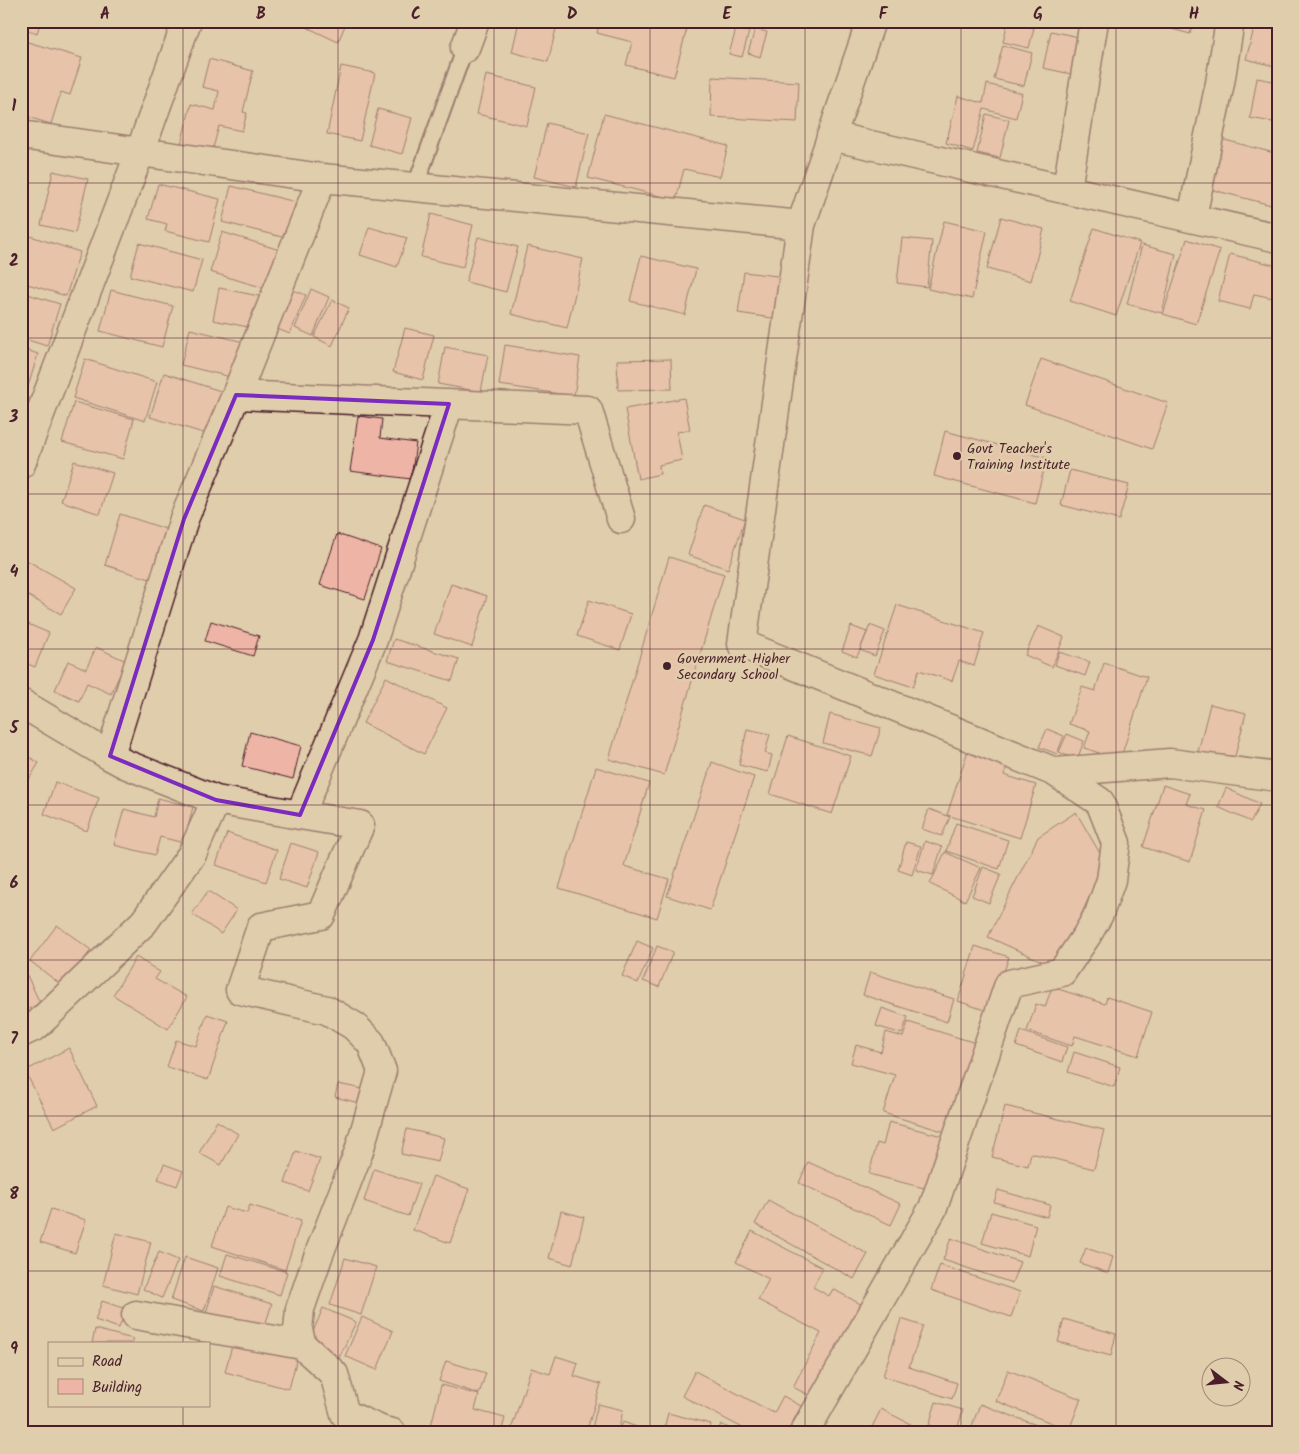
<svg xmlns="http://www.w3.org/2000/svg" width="1299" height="1454" viewBox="0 0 1299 1454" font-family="Kalam,sans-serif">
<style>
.building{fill:#eeb5a6;stroke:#4a1f2b}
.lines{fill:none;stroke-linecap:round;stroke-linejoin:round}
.lane-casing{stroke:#4a1f2b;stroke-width:19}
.street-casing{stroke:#4a1f2b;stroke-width:31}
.lane{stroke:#e0cdab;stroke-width:15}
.street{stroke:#e0cdab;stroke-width:28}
.marked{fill:none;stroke:#7b2cbf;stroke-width:4;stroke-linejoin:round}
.grid{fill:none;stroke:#4a1f2b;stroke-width:1;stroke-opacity:0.55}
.poi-dot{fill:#4a1f2b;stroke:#e0cdab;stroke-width:2}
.labels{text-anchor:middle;stroke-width:5;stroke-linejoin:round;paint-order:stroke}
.poi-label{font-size:14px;fill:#4a1f2b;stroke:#e0cdab;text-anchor:start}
.neatline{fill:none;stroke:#4a1f2b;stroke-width:2}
.grid-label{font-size:16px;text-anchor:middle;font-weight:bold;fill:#4a1f2b}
</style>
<rect width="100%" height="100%" fill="#e0cdab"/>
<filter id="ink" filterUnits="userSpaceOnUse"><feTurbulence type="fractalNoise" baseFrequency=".02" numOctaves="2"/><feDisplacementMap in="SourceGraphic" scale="10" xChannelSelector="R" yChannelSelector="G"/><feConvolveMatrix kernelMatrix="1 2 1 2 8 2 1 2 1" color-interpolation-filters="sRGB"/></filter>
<g filter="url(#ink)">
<path class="building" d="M21,21H41L37,33L21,28Z
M294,21H347L338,42Z
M519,21H558L548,62L512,52Z
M600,21H689L674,77L626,65L632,42L597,33Z
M739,21H773L771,28Z
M1008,21L1034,28L1029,48L1003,42Z
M1143,21H1194L1190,34Z
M1256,21H1278V67L1246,59Z
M736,29L749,32L742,57L729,54Z
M755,29L767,32L760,57L748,53Z
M1051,31L1079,37L1071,74L1043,68Z
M21,40L82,58L70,95L61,92L51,124L21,115Z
M1003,45L1032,53L1024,86L994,79Z
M209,59L253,71L243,112L247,113L242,131L219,126L212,152L181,144L191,104L215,110L219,91L202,87Z
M341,66L375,73L360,141L327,134Z
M486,75L536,87L527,126L477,114Z
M712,77L799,82L797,122L711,117Z
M1257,78L1278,82V123L1250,118Z
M987,84L1022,93L1016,118L984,109L973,151L946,143L958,96L983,103Z
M378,109L412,118L402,154L369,145Z
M604,114L728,146L720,177L684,169L676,200L588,178Z
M986,114L1009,120L1000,158L977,153Z
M547,123L589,133L576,187L534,177Z
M1221,139L1278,154V179L1271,205L1209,189Z
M53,171L88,179L75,233L41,225Z
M158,184L220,199L209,242L165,231L167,224L148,219Z
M231,186L296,202L286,238L222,222Z
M431,214L473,225L463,267L421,257Z
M1001,217L1044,229L1031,281L987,269Z
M944,221L987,231L972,299L928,289Z
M369,227L407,238L397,267L360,255Z
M1094,228L1140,243L1116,316L1070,301Z
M222,232L283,251L271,290L210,272Z
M21,233L80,252L66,296L21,282Z
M478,237L518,247L506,292L466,282Z
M902,238L932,241L927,287L897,283Z
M1187,239L1220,250L1196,324L1163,314Z
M139,243L202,260L193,292L130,276Z
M1142,245L1176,254L1162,313L1127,304Z
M527,246L583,259L567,328L511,314Z
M1230,254L1278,266V299L1254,294L1250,309L1218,301Z
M641,256L696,269L685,315L630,301Z
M744,272L785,277L779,319L738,313Z
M219,288L264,297L258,329L213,320Z
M311,289L329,297L313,336L295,328Z
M111,290L173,306L162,347L100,331Z
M293,290L306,295L290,334L277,329Z
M21,292L60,304L47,346L21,338Z
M332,300L349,308L332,346L314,337Z
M405,328L434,335L423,380L393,372Z
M190,329L244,342L235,378L181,365Z
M505,345L580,357L574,396L499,385Z
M445,347L488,355L481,392L438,384Z
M21,348L38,354L26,393L21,391Z
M85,359L157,382L145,421L73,398Z
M671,359L672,389L618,390L617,360Z
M1041,359L1168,403L1152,449L1025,405Z
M164,373L224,392L210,435L150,417Z
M684,398L690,430L677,432L682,460L659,465L660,474L638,479L625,409Z
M74,402L134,419L123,459L62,442Z
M358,416L382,419L380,438L416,443L411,479L350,471Z
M945,431L1047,458L1035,503L934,476Z
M74,461L113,473L100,514L61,501Z
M1070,470L1129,485L1119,520L1061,505Z
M704,505L745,519L728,569L688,555Z
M120,514L172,531L156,581L105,565Z
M337,534L381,549L365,599L320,585Z
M21,557L76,588L61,614L21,592Z
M669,557L724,574L664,775L609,759Z
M451,584L487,596L472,647L434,634Z
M589,600L631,614L620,650L577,636Z
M897,605L984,633L974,666L959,661L952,681L919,670L913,687L874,674Z
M21,621L49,633L35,667L21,661Z
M211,621L259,636L253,656L205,641Z
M870,625L885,631L875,656L860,650Z
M851,626L867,632L857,657L842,651Z
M1038,626L1064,637L1052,667L1025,655Z
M394,639L459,659L452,681L387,661Z
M96,647L126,661L111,694L87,683L79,701L55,690L68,661L86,669Z
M1059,652L1090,662L1085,676L1055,665Z
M1104,663L1147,677L1120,760L1084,748L1090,731L1069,724L1082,687L1095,691Z
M386,677L447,708L424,754L363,723Z
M1210,704L1246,713L1234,760L1198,752Z
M830,714L881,728L872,756L823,743Z
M747,729L770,734L765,753L772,755L768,772L739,765Z
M1047,729L1064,736L1057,754L1039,747Z
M250,732L301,746L293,779L242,766Z
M1067,734L1084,741L1077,760L1059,752Z
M788,736L851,756L832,814L770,794Z
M969,747L1009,760L1004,775L1036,785L1020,838L947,815Z
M21,752L39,763L21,792Z
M712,762L754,777L710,910L667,896Z
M596,767L649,783L624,866L669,879L657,918L559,888Z
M55,782L99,798L87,831L44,814Z
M1163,785L1190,794L1186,804L1206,810L1190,862L1143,847Z
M1226,788L1260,804L1251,822L1218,807Z
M158,798L193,807L184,843L160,837L155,855L114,845L124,809L154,817Z
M929,809L950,817L942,836L922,829Z
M1076,812L1105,862L1057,968L988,937L1038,837Z
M956,823L1008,840L999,869L946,851Z
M227,833L277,850L266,882L216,865Z
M925,841L942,847L933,875L916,870Z
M906,842L921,846L912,875L898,870Z
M291,843L319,852L307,888L279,879Z
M945,852L981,868L965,901L930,884Z
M983,867L1001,874L989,903L972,896Z
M208,891L237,910L221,934L192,914Z
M57,925L91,950L64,987L30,961Z
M637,941L653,948L638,983L622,976Z
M657,946L673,952L659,987L643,981Z
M975,946L1009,957L990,1012L958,1001Z
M136,957L160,972L155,979L187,997L168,1029L113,995Z
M24,969L40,1003L21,1013V970Z
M870,972L954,999L947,1022L863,995Z
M1052,987L1105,1004L1107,997L1152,1012L1138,1056L1075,1036L1072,1046L1027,1031L1036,1004L1045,1007Z
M882,1008L908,1017L902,1034L876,1026Z
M207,1014L228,1021L208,1080L167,1067L176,1040L196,1046Z
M908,1022L979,1044L952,1134L883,1113L895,1075L851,1063L856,1045L881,1052L886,1032L903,1037Z
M1021,1031L1067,1047L1062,1062L1016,1046Z
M69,1048L97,1106L54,1128L25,1071Z
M1074,1052L1120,1067L1114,1087L1068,1072Z
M338,1084L363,1089L359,1103L335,1097Z
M1005,1106L1104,1130L1094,1169L1031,1153L1028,1166L992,1157Z
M217,1121L238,1134L221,1165L199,1153Z
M889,1122L946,1137L932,1190L869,1174L877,1143L883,1145Z
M407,1129L444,1138L438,1162L401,1154Z
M296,1151L320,1159L308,1191L285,1183Z
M808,1162L901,1204L891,1225L799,1183Z
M164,1164L183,1171L177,1186L158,1179Z
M374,1169L419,1184L408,1216L364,1201Z
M433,1176L469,1189L450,1243L413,1230Z
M998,1190L1050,1205L1047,1217L994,1202Z
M768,1200L868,1254L854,1279L755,1224Z
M250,1205L301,1221L285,1270L212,1246L225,1207L247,1213Z
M51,1209L86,1220L75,1253L40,1242Z
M561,1211L584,1217L572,1265L549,1258Z
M991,1212L1036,1225L1028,1256L982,1243Z
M752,1231L823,1268L813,1287L829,1296L833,1289L864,1306L816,1399L793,1387L821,1333L758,1300L769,1279L736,1262Z
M116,1233L151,1242L137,1294L103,1285Z
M951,1238L1020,1262L1012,1283L943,1260Z
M1086,1248L1113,1257L1108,1273L1080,1263Z
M159,1252L178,1260L162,1298L143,1289Z
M227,1254L287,1272L280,1295L220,1276Z
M185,1257L218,1268L204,1311L171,1300Z
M345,1258L376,1267L361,1315L330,1305Z
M940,1265L1020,1292L1011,1317L931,1290Z
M214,1286L272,1304L263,1331L206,1313Z
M102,1301L126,1309L119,1328L95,1320Z
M323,1308L356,1322L338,1360L307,1346Z
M362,1317L393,1331L377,1370L345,1356Z
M901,1319L923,1326L909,1367L957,1383L952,1399L883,1376Z
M1064,1319L1116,1334L1111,1356L1058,1342Z
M95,1329L133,1339L132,1343H92Z
M234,1338L298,1354L289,1389L225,1372Z
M556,1356L578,1363L574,1376L601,1384L586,1433H510L531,1368L550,1374Z
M446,1361L486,1373L479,1394L439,1381Z
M1008,1370L1081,1399L1069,1430L996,1401Z
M695,1371L774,1413L783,1396L801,1406L787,1433H752L682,1396Z
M441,1385L479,1395L475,1410L505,1418L501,1433H442L430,1430Z
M936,1402L963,1410L956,1433L929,1425Z
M598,1404L623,1410L618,1433L591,1432Z
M980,1404L1058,1433H974L970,1431Z
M881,1409L928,1433H869Z
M668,1413L711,1424L709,1433H663Z
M623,1422L653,1433H619Z
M721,1424L738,1433H717Z"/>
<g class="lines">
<defs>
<path id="lane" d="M415,187L465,48"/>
<path id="street" d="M465,48L475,21
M21,135L322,178L801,225
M831,136L1278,238
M1067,189L1094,21
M1192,217L1220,83L1230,21
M236,395L588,410L621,519
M21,464L140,152L187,21
M21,703L110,756
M1055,772L1170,763L1278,777
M216,800L300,815L373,640L449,404
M300,815L360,825L321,915L261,927L240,990L327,1010L354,1026L371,1043L382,1071L359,1151L319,1254L300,1309L298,1330L302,1345
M21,1033L36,1026L144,922L192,854L216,800L125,764L110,756L184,519L236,395L322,178
M136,1315L302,1345L334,1374L345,1414L383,1431L392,1433
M804,1433L933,1208L1009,984L1062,972L1087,935L1099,914L1111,880L1116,843L1100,802L1055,772L742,644L801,225L871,21"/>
</defs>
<use href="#lane" class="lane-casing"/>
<use href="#street" class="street-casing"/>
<use href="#lane" class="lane"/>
<use href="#street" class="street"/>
</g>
</g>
<path d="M0 0H1299V1454H0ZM236,395L449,404L373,640L300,815L216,800L110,756L184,519Z" fill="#e0cdab" fill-opacity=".55" fill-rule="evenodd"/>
<path class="marked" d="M236,395L449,404L373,640L300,815L216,800L110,756L184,519Z"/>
<path class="grid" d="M183,21V1343M338,21V1433M494,21V1433M650,21V1433M805,21V1433M961,21V1433M1116,21V1433M21,183H1278M21,338H1278M21,494H1278M21,649H1278M21,805H1278M21,960H1278M21,1116H1278M21,1271H1278M183,1405V1433"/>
<g class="poi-dot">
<circle cx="957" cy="456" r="5"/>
<circle cx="667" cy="666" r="5"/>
</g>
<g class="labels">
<g class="poi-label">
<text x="967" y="453">Govt Teacher's<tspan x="967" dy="16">Training Institute</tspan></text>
<text x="677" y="663">Government Higher<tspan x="677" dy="16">Secondary School</tspan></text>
</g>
</g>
<rect width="1299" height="1454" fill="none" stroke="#e0cdab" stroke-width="55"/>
<rect x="48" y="1342" width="162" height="65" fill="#e0cdab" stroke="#a48778"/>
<rect x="58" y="1358" width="25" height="8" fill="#e0cdab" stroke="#a48778"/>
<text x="92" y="1366" font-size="15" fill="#4a1f2b">Road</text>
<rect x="58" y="1379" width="25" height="15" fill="#eeb5a6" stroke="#a48778"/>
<text x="92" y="1392" font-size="15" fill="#4a1f2b">Building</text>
<g transform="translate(1226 1382) rotate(106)"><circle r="24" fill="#e0cdab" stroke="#a48778"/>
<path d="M0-4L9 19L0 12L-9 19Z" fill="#4a1f2b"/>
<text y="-8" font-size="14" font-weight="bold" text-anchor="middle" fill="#4a1f2b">N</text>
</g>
<rect x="28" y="28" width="1244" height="1398" class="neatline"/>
<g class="grid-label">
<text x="105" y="19">A</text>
<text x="261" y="19">B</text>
<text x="416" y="19">C</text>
<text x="572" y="19">D</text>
<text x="727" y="19">E</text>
<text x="883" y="19">F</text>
<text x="1038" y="19">G</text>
<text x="1194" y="19">H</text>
<text x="14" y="111">1</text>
<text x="14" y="266">2</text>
<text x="14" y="422">3</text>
<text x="14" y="577">4</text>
<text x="14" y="733">5</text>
<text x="14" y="888">6</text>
<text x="14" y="1044">7</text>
<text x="14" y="1199">8</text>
<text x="14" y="1354">9</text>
</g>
</svg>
